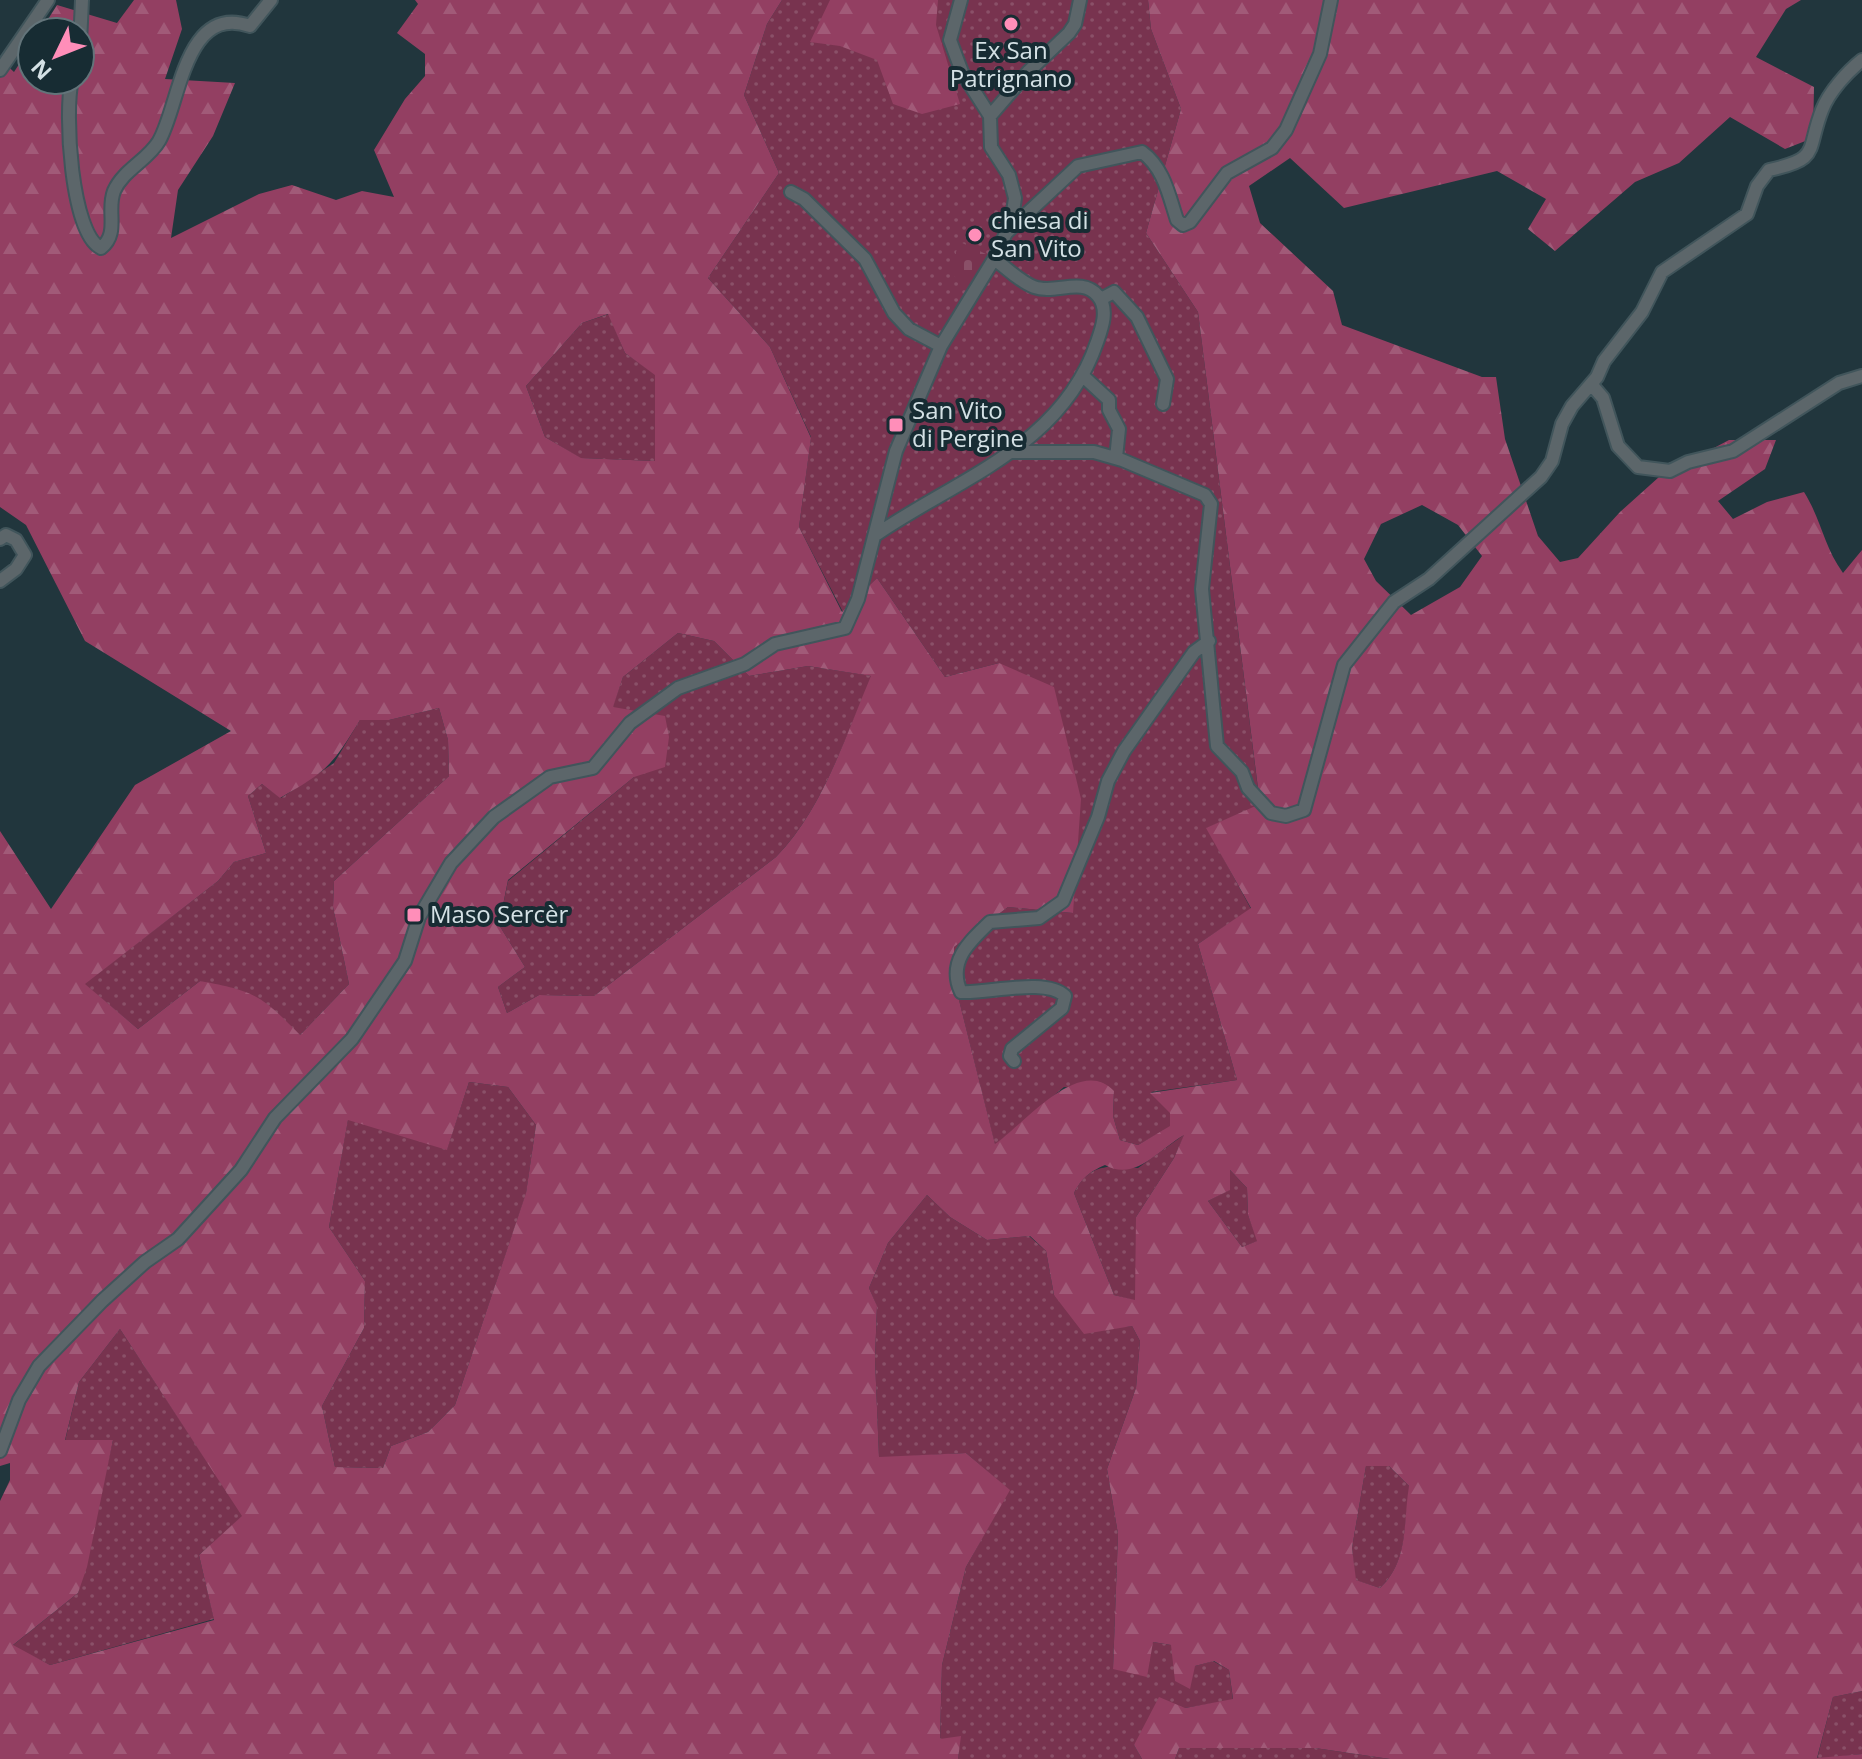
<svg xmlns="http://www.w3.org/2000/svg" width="1862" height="1759" viewBox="0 0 1862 1759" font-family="'Open Sans',sans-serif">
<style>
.grass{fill:url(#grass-dots)}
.forest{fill:url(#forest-firs);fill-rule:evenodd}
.cemetery{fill:url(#cemetery-stones)}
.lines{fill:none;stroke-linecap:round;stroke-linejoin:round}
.street-casing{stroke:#41555b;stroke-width:16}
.street{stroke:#5c666a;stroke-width:12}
.poi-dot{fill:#ff8eb9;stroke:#172c33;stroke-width:3}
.labels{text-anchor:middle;stroke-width:8;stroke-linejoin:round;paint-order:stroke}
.poi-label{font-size:24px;fill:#d4e1e5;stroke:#172c33;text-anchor:start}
</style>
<defs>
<pattern id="grass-dots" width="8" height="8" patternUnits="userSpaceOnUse" patternTransform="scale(2)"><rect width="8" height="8" fill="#78334f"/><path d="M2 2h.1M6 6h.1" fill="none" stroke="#8a5068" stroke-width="1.8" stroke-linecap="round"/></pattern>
<pattern id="forest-firs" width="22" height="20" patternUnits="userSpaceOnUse" patternTransform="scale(2)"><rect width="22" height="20" fill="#933f62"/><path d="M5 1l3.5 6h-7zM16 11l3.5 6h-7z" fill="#a15a78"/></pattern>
<pattern id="cemetery-stones" width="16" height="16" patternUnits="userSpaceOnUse" patternTransform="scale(2)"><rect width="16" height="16" fill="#78334f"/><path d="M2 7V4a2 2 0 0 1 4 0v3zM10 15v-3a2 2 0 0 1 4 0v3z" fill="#8a5068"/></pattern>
</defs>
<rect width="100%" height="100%" fill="#21363d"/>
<path class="grass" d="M782,0H1148L1151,29L1181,109L1146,233L1198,312L1260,805L1207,828L1251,909L1198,944L1237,1080L1151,1092L1171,1113L1170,1127L1138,1145L1120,1140L1113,1116L1114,1091L1064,1087L995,1145L954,980V947L1008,907L1073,913L999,663L945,677L877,578L843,612L799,527L811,437L770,347L708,278L779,173L744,95L767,24Z
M609,314L625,353L655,374V461L580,458L545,437L526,386L582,323Z
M678,633L714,641L749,676L808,666L872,676C845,737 823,809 776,857L594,996L539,995L507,1013L498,987L525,967L499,925L508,881L634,777L612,708L623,677Z
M439,708L448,740L449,776L334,881L333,907L349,984L300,1035L200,981L138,1029L84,984L218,881L234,862L266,853L248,796L262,784L281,798L334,763L360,720H389Z
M469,1082L508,1087L536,1125L526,1194L455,1405L428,1432L391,1446L383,1468L335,1467L322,1406L364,1328L365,1281L329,1227L348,1119L447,1149Z
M1185,1134L1174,1158L1136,1217V1301L1114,1295L1074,1193C1089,1164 1108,1165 1138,1168Z
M1229,1169L1247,1188L1248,1215L1258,1241L1242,1247L1208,1201L1229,1190Z
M927,1195L950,1217L987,1240L1029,1236L1046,1251L1054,1295L1110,1328L1132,1326L1140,1341L1136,1388L1107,1469L1118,1534L1113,1669L1153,1642L1171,1645L1195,1666L1213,1661L1229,1670L1233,1700L1185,1708L1134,1745L1142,1759H958L960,1737L940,1740L942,1665L966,1567L1009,1490L966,1453L879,1458L875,1359L877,1307L869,1288L888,1243Z
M120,1329L243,1516L199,1555L214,1619L50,1665L12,1646L78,1593L113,1440L65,1441L79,1382Z
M1366,1466H1389L1410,1487C1403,1524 1409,1561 1380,1588L1355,1580L1352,1548Z
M1862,1691V1754L1817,1759L1833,1697Z
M1179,1748H1315L1390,1759H1175Z"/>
<path class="forest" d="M134,0H176L182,29L165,79L235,83L213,136L178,190L171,238L259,194L292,185L336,200L362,191L394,197L374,150L405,99L425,76V54L397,33L418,4L415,0H782L767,24L744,95L779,173L708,278L770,347L811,438L799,527L842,612L877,578L945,677L999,663L1054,687L1081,799L1073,913L1008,907L954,947V980L995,1144C1024,1124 1080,1054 1114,1091L1113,1116L1120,1140L1138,1145L1170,1126V1113L1150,1093L1237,1080L1198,944L1251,908L1206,828L1260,804L1198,312L1146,233L1181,109L1151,29L1148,0H1801L1786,9L1756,57L1814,87L1813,138L1785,149L1730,117L1679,163L1635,182L1555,251L1528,229L1546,199L1497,171L1344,208L1290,158L1249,186L1260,223L1333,291L1342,325L1482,377H1496L1505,439L1538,536L1560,562L1578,558L1620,512L1659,477L1729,440H1776L1765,469L1718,501L1733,519L1767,502L1804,492C1822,521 1823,545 1843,573L1862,550V1691L1833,1697L1817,1758L1862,1754V1759H1390L1315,1748H1179L1175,1759H1142L1134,1745L1159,1697L1185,1708L1233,1699L1229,1670L1214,1661L1195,1666L1190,1689L1175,1681L1171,1645L1153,1642L1147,1677L1113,1669L1118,1534L1107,1469L1136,1388L1140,1341L1132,1326L1084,1334L1054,1295L1046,1251L1030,1236L987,1240L950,1217L927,1195L888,1243L869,1288L877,1306L875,1359L879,1457L966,1453L1010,1490L966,1567L942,1665L940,1739L961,1736L958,1759H0V1501L10,1480V1463L0,1466V831L51,909L135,785L231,731L85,641L26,525L0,507V59L14,72L32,44V80H80V32H40L57,5L117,23ZM608,314L625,353L655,375V461L581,458L545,437L526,386L582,323ZM1422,505L1458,525L1482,556L1460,587L1411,615L1376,581L1364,559L1381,524ZM678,633L714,641L749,676L808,666L871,676C845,737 823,809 776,857L594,996L539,995L507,1013L498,987L525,967L499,925L508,880L634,777L665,767L669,737L665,716L613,707L623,677ZM439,708L448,740L449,776L334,881L333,907L349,984L300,1035C261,995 255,991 200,981L138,1029L85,984L218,881L234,862L266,853L248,796L262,784L280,798C327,771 332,766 360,720H389ZM469,1082L508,1087L536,1125L526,1193L455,1405L428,1432L391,1446L383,1468L335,1467L322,1406L364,1328L365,1281L329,1227L348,1120L447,1150ZM1184,1135L1174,1158L1136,1217L1135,1300L1114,1295L1074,1193C1082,1178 1089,1172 1105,1165C1136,1182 1159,1149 1184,1135ZM1230,1170L1247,1188L1248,1215L1257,1241L1242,1247L1208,1201L1230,1190ZM120,1329L242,1516L199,1555L214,1620L50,1665L13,1645L78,1593L87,1567L113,1440H65L79,1382ZM1366,1466H1389L1409,1486C1403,1523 1409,1561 1380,1588L1356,1580L1352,1548Z
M830,0H938L936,25L960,104L922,114L893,104L877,60L840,46L810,42Z"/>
<path class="cemetery" d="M960,242L986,254L969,286L948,272Z"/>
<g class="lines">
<defs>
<path id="street" d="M961,0L950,40L962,72L990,116
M80,43L82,0
M0,70L48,0
M72,80C64,111 71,234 101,248C120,233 106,211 114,191C123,170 148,160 159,141C180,105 184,3 250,26L271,0
M990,116L1029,71L1069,33L1075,24L1080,0
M990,116L991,147L1009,175L1015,198L1011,226
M791,192L804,199L865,259L894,313L909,329L941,346
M1101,299L1114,292L1137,317L1167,379L1163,404
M1083,376L1109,400V410L1119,429L1116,458
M1591,384L1603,398L1618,446L1638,467L1670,471L1688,462L1733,451L1839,383L1862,376
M1010,452H1094L1122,460L1205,495L1211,504L1202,589L1217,746L1242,772L1248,788L1271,813L1286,816L1304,810L1344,665L1394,602L1429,579L1541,477L1552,461L1562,424L1572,406L1597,377L1604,361L1642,312L1662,272L1747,214L1757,186L1769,170C1821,159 1806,151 1822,110C1829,92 1847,72 1862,60
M877,534C959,478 1062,446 1097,342C1102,328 1109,309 1098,296C1082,276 1055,295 1034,287C1020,282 1007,268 994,259
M0,539L6,535L16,540L25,555L16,569L0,581
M1014,1061L1010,1056L1012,1049L1062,1008L1065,996C1046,977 987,994 961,992C947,962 969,942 990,922L1039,918L1063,901L1098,817L1108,781L1124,751L1194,652L1209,641
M0,1451L19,1400L39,1366L102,1301L145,1262L178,1239L241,1170L275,1118L352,1039L405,961L419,917L451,863L494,817L550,777L593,768L630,723L678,688L745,664L775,644L845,628L858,599L896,451L941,346L994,259L1006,233L1078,166L1142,152C1164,168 1169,196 1177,220L1183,225L1190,222L1227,173L1272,148L1286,130L1320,54L1331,0"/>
</defs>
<use href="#street" class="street-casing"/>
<use href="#street" class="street"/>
</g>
<g class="poi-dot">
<circle cx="1011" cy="24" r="8"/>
<circle cx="975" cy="235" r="8"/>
<rect x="888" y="417" width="16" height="16" rx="4"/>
<rect x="406" y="907" width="16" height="16" rx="4"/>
</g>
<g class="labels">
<g class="poi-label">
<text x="1011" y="59" text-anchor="middle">Ex San<tspan x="1011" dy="28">Patrignano</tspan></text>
<text x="991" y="229">chiesa di<tspan x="991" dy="28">San Vito</tspan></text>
<text x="912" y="419">San Vito<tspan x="912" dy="28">di Pergine</tspan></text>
<text x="430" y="923">Maso Sercèr</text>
</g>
</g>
<g transform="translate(56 56) rotate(227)"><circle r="38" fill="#172c33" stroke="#63747a" stroke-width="2"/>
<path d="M0-6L14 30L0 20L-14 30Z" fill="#ff8eb9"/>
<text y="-12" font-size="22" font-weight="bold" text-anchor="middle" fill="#d4e1e5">N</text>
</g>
</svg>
